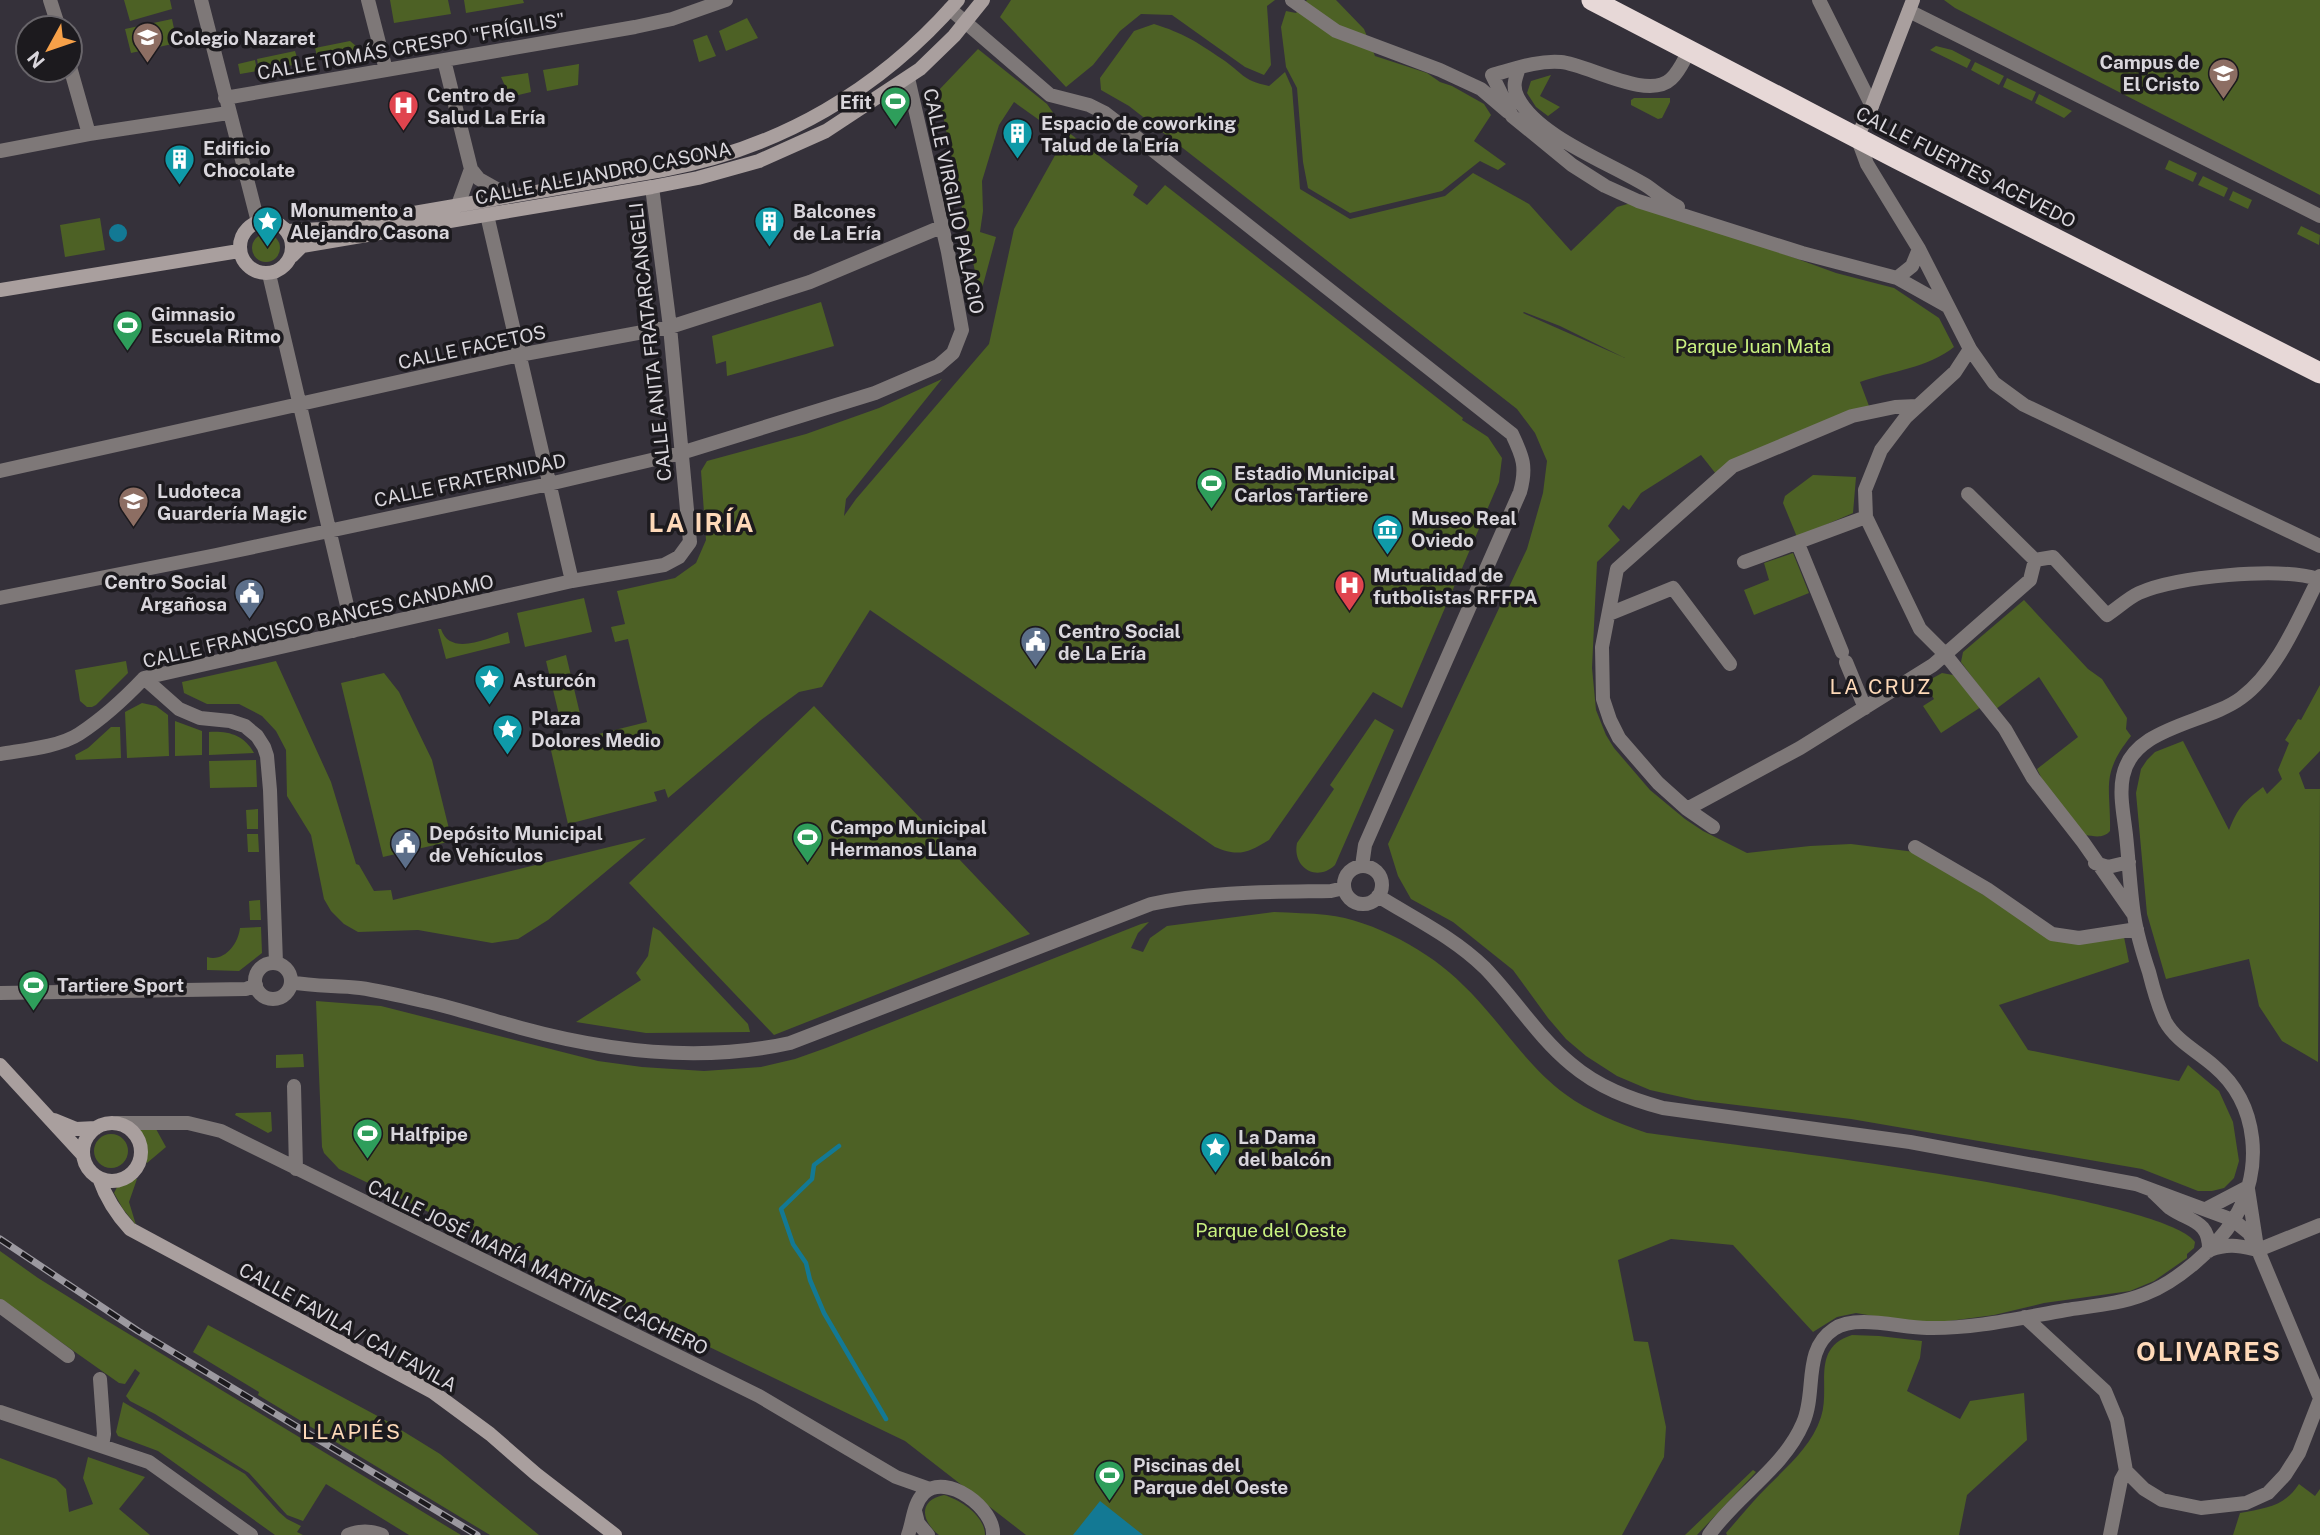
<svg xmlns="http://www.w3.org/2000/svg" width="2320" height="1535" viewBox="0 0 2320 1535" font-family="'Public Sans',sans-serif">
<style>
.green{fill:#4d6125;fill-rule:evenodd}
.water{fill:#137994}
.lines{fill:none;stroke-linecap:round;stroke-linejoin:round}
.stream{stroke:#137994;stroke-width:4.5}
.street{stroke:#7e7878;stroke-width:14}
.secondary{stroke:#a99f9e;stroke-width:14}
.highway{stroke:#e7d8d7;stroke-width:21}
.rail-casing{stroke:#9c99a0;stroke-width:7}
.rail{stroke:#1c1a1e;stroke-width:4.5;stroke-dasharray:13;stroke-linecap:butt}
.labels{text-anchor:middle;stroke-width:7;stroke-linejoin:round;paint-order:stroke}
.poi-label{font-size:19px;font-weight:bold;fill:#d9d6dc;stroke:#1c1a1e;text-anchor:start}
.street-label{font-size:19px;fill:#d9d6dc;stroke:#1c1a1e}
.park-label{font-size:19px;fill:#caf280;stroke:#1c1a1e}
.neighbourhood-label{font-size:21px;letter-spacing:2px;fill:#fed9b8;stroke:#1c1a1e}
.district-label{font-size:26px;font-weight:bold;letter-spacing:2px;fill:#fed9b8;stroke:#1c1a1e}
</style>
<rect width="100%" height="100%" fill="#35313a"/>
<path class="green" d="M124,0H170L172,9L130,21Z
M390,0H448L451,14L394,23Z
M464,0H523L524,3L466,13Z
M1011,0H1275L1267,6L1271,65L1264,75L1245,67L1172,15L1141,14L1120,31L1093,65L1066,87L1000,17Z
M1307,0H1336L1364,29L1375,56L1427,73L1440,82L1452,86L1484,104L1491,115L1474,141L1506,164L1498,170L1480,161L1442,191L1350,213L1308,188L1303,162L1297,88L1286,67L1281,27L1286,11L1296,13Z
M1944,0H2320V195L1955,8Z
M747,18L758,38L726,51L719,31Z
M172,19L177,43L131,53L125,29Z
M1154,24C1183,33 1197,42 1222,59C1243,73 1241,80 1269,86L1285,72L1292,88L1300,189L1350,219L1445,196L1473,173L1529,204L1571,251L1617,207L1638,201L1836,273L1894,288L1939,318L1954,347C1928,368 1891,371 1860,382L1869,406L1716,474L1701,455L1641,493L1629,510L1623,505L1608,526L1620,540L1597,562L1592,668L1596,710L1606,735L1614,748L1650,790L1685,819L1703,831L1747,853L1810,846L1851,844L1915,852L2054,939L2124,937L2129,962L1999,1005L2028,1050L2179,1081L2188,1065L2219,1091L2233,1122L2239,1161L2234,1178L2224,1188L2212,1191H2198L2142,1169L1851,1119L1695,1100L1650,1090L1617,1076L1586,1056L1566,1039L1548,1018L1513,970L1453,922L1411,899L1398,876L1388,844L1527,549L1543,493L1547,461L1535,433L1517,409L1129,106L1101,90L1100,78L1134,31ZM1524,312L1560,326L1625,358L1523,313Z
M707,35L716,56L699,62L693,40Z
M350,41L356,46L350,54L318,60L315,48Z
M1936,46L1952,50L1971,60L1967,68L1930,50Z
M978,49L1047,104L1061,124L1049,127L1014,102L999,125L982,181L983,211L980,232L996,237L980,296L938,91Z
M295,51L299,64L259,71L257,59Z
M255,60L257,71L240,74L238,64Z
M1975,62L2004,76L1999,85L1971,70Z
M579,64L578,85L547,91L543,70Z
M528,73L531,92L510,97L501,77Z
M1551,75L1540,96L1560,107L1548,116L1536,107L1527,93L1531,81Z
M2007,78L2036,92L2032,101L2003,87Z
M2039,94L2072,111L2064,118L2035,103Z
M1634,98H1670V102L1662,118L1658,119L1631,105V100Z
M1068,132L1138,186L1133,195L1147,205L1165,185L1463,418L1462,420L1488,437L1502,458L1499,482L1402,708L1373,692L1269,840C1248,853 1238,857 1215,847L870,610L822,687L799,692L761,720L668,798L665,789L654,792L657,801L568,824L550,746L647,722L628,639L615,642L611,627L625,624L617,591L675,578L696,563L706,540L701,471L707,461L806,434L879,408L942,379L846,499L844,516L856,499L989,344L1014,229Z
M2169,160L2197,173L2193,182L2165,169Z
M2203,176L2228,188L2224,197L2198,185Z
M2233,191L2252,200L2248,209L2229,200Z
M100,218L105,250L65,257L60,225Z
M2301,226L2320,235L2319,245L2297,234Z
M252 248a14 14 0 1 1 28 0a14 14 0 1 1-28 0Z
M821,302L834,346L727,376L726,361L716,364L712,336Z
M1813,475L1856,477L1853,513L1797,537L1783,503L1785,496Z
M1793,553L1809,593L1754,615L1744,590L1769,580L1764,563Z
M584,598L592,632L525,647L517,613Z
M2024,600L2088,669L2102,679L2127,718L2126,729L2131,736C2100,775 2111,787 2110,831C2103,839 2094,836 2085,835L2045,785L2037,769L2078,737L2039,677L1996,709L1961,662L1963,652Z
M438,629H441C450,657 488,638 508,632L510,643L446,659Z
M566,655L581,718L561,723L546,661Z
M126,661L128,673L96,705L92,707H87L80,701L75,670Z
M276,661L331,782L356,864L359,865L374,891L391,890L393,900L646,838L548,920L518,939L492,943L418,930L358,932L344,924L331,911L324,899L311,835L287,796L286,750L276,731L262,716L239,704H207L184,693L182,682Z
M384,673L399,692L432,760L452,841L383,857L341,683Z
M1942,673L1953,675L1981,707L1941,733L1923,706L1934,699L1924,683Z
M2320,685V751L2299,773L2305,789H2320L2318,1062L2282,1041L2259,1006L2249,959L2166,979L2147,914L2136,793L2141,769L2147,760L2155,752L2183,741L2229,830C2238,807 2244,802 2263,787L2267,794L2282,779L2278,770L2289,743L2285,740L2298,719L2301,720Z
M142,703L156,706L168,715L169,756L127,758L125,712Z
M814,706L1030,934L774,1035L629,883Z
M1375,719L1394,730L1335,865C1316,883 1292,867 1297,843L1334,789L1330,785Z
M175,721L202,731V755L175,756Z
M111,727H120L121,758L76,760L75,755L88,748Z
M209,732C229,731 244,735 254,753L209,755Z
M256,760L257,787L210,788L209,761Z
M258,809V829H247L246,810Z
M247,834H258L259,852H248Z
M260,900L261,920H250L249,901Z
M1274,912C1292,913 1310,913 1327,915C1373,920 1431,952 1463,985C1499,1019 1525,1065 1565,1094C1589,1112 1618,1123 1647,1133C1725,1144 2163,1195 2195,1242L2194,1248L2187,1254V1258L2154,1281L2130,1291L2044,1303L1994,1315L1949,1321H1903L1856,1313L1837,1317L1813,1332L1733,1245L1671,1239L1618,1260L1634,1341L1648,1342L1666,1427L1664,1457L1622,1535H1026L905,1441L339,1169L324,1153L322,1147L316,1001L381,1006L598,1061L642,1067L704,1071L761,1067L795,1059L826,1048L1141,924L1149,922L1138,933L1131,948L1143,952L1150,938L1167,926Z
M261,927L262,953L239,971L207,970V957C224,962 238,945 240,928Z
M653,927L660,931L748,1024L750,1032L646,1033L576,1022L641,980L636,973L648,956Z
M303,1054L304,1067L276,1068V1055Z
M271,1112L272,1131L268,1133L235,1115L236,1113Z
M156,1129L166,1147L147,1163L145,1161L146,1147L139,1130Z
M94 1151a17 17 0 1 1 34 0a17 17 0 1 1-34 0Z
M135,1178L137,1179L129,1202L136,1225L123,1209L114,1193L117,1187Z
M0,1251L38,1278L104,1319L461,1535H409L326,1484L303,1521L287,1515L249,1473L155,1414L130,1401L126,1396L140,1373L135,1369L125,1384L119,1383L0,1299Z
M208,1325L385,1420L440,1454L539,1535H490L258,1395L259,1392L193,1352Z
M1852,1335L1879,1336L1922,1341L1920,1358L1907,1391L1960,1419L1970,1401L2024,1393L2027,1440L1967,1495L1959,1535H1727L1726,1533C1740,1517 1754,1500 1769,1485C1789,1465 1812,1445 1821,1417C1831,1387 1810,1348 1852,1335Z
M123,1402L245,1474L279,1512L287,1519L301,1526L297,1532L303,1535H275L158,1451L118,1436L116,1432Z
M88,1457L145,1477L119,1509L150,1535H0V1458L56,1479L66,1489L69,1512L93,1504L83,1478Z
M1753,1470L1756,1472L1697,1535H1685Z
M2299,1484L2315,1496L2320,1489V1535H2233L2240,1513C2265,1508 2284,1507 2299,1484Z
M944,1495C961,1500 985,1516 985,1535H939C921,1521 918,1500 944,1495Z"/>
<path class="water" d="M109 233a9 9 0 1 1 18 0a9 9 0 1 1-18 0Z
M1100,1501L1143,1535H1073Z"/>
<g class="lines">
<path class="stream" d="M839,1146L814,1165L812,1179L781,1209L793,1244L806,1263L810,1280L824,1313L886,1419"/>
<path class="street" d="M50,0L59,28
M201,0L258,222
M368,0L386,70
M1292,0L1336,31L1440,70L1481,89L1508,112
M1819,0L1872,106
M950,9L1050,95L1089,105L1105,113L1126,129L1512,434C1523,457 1527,467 1520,492L1365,845L1362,866
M1909,11L2320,216
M1689,51C1684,60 1679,72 1671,79C1648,101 1587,64 1561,62C1538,60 1514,69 1492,75L1512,116L1572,165L1605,186L1638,201L1802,253L1897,278L1947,306
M444,60L471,169L479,179L509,196
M70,67L89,134
M1519,68C1515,79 1512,87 1518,98C1538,137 1610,163 1647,186C1657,193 1667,201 1678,207
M225,98L635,27L672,19L726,0
M1857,137L1867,164L1919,249L1970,349L1955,372L1906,417L1881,450L1865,490L1866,517L1920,629L1945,654L2005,729L2033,778L2083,842L2134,915
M0,151L89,134L228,113
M458,205L471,169
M487,215L572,581
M269,274L353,631
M1897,278L1912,266L1919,249
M1970,349L1994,383L2024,405L2320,546
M0,471L519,355L670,327L810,282L941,227
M1798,544L1842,652
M2035,560L2053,557L2107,615C2118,608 2128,598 2139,593C2177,576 2279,567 2318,579
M1744,562L1866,517
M0,598L216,555L549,484L681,453L875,393L938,366L953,353L962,330L948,252L908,78
M1609,614L1673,588L1730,664
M1846,662L1865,708
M144,678L179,709L200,718L230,721L245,726L257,736L264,747L267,756L270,790L276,963
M0,754C23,750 59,747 79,734C102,719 125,698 144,678L572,581L664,565L679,557L690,542L670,327L652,187
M1687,809L1800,748L1933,665L2030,580L2035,560L1968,494
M1713,827L1687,809L1658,783L1619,738L1610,720L1603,699L1602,647L1617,569L1733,466L1852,416L1895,407L1917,406
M1915,847L1987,889L2052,934L2079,938L2137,929
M2095,863L2108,867L2129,862
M1344 885a19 19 0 1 1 38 0a19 19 0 1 1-38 0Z
M1378,896C1415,919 1453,937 1485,968C1515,999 1538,1037 1571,1064C1598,1087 1630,1099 1663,1108L1910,1142L2136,1184L2233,1220L2249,1233L2258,1250L2320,1398
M255 981a18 18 0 1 1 36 0a18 18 0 1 1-36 0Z
M291,982C314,987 337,985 360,988C381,991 402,996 423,1001C456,1008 488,1019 521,1028C609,1052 700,1063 790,1043L1151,904C1210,891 1272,892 1331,891L1344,888
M0,993L246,989L256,985
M294,1086L296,1169
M117,1123H188L221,1131L759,1396L896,1477L930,1489
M2248,1189L2256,1241
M2153,1192C2159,1197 2164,1203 2170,1208C2190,1222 2210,1220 2209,1251
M2206,1209L2248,1187
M2210,1250C2229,1243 2239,1246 2258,1250
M2258,1250L2320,1225
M0,1306L68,1356
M2025,1317L2105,1391L2117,1420L2126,1471L2144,1489L2162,1500L2201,1508L2246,1503L2268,1493L2285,1475L2299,1453L2320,1399
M100,1379L104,1434L102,1446
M0,1412L149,1462L251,1535
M915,1511L918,1523L928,1535
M348,1535C360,1530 370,1530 382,1535
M908,1535C913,1522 913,1504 924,1493C947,1472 995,1509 993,1535
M1709,1535C1736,1496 1784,1468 1803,1423C1817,1392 1802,1350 1834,1329C1856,1314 1901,1328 1927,1328C1974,1329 2020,1318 2066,1310C2092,1306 2120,1304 2145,1294C2177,1282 2216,1248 2234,1219C2264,1170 2259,1104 2214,1066C2197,1051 2176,1041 2165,1021C2158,1006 2153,988 2149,972C2143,954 2137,935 2134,915C2130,889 2129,862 2126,835C2124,816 2119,795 2123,776C2133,726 2206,724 2241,698C2278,671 2299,617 2320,576
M2110,1535L2121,1480L2126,1471"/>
<path class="secondary" d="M1857,137L1872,106L1913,0
M240 247a26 26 0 1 1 52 0a26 26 0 1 1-52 0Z
M288,231L321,229L663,170C780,148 880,90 958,0
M292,256L302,246L652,187L698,178L759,161L826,131L920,69L954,36L983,0
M0,290L239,251
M0,1065L83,1155
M54,1120L76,1129L96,1128
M83 1152a29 29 0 1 1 58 0a29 29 0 1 1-58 0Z
M99,1178C106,1198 116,1214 130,1229L433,1392L490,1434L536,1474L615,1535"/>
<path class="highway" d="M1592,0L1896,158L2320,373"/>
<defs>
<path id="rail" d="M0,1239L138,1331L477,1535"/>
</defs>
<use href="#rail" class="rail-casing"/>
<use href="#rail" class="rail"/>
</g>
<defs>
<symbol id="school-pin" viewBox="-11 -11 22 30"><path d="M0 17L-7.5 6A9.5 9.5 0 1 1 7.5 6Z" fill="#8d6e63" stroke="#1c1a1e"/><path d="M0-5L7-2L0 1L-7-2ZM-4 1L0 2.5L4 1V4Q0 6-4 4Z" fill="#fff"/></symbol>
<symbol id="university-pin" viewBox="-11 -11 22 30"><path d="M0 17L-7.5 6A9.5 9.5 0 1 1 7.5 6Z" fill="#8d6e63" stroke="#1c1a1e"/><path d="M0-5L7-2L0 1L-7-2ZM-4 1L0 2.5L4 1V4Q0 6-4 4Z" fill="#fff"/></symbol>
<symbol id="stadium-pin" viewBox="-11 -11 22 30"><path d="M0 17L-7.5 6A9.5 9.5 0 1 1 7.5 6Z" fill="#2e9e5b" stroke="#1c1a1e"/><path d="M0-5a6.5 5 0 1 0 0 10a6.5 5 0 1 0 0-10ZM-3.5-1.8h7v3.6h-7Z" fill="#fff"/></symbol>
<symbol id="hospital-pin" viewBox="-11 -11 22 30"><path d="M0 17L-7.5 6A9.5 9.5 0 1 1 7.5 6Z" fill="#e0444e" stroke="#1c1a1e"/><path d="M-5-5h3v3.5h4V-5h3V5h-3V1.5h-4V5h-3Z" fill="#fff"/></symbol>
<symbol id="building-pin" viewBox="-11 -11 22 30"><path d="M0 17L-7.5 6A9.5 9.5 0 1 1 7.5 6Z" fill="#0f9aa8" stroke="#1c1a1e"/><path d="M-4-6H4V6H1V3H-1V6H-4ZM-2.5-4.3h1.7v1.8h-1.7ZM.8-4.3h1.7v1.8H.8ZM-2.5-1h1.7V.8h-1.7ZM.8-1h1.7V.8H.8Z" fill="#fff"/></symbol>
<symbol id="sight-pin" viewBox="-11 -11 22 30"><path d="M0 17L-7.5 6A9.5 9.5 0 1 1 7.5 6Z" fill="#0f9aa8" stroke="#1c1a1e"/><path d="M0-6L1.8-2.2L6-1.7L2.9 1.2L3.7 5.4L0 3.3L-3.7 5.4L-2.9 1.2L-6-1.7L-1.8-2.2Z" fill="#fff"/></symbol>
<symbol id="museum-pin" viewBox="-11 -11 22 30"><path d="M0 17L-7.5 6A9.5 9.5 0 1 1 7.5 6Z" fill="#0f9aa8" stroke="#1c1a1e"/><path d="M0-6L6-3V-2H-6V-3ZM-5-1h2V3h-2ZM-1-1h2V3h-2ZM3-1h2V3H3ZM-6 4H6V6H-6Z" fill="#fff"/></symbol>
<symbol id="civic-pin" viewBox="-11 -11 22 30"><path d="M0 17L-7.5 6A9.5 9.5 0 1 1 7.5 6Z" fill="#5c6f8a" stroke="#1c1a1e"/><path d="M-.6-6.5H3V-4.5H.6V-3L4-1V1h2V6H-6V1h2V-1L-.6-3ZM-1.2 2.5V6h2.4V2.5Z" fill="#fff"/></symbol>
</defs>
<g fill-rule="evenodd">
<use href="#school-pin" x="130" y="20" width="35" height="47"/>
<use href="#university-pin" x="2206" y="56" width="35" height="47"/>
<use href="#stadium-pin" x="878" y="84" width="35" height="47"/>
<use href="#hospital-pin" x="386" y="88" width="35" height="47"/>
<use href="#building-pin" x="1000" y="116" width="35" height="47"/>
<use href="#building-pin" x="162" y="142" width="35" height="47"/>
<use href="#sight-pin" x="250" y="204" width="35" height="47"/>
<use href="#building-pin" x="752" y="204" width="35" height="47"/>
<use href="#stadium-pin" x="110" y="308" width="35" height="47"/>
<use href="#stadium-pin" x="1194" y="466" width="35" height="47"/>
<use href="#school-pin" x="116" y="484" width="35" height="47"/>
<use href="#museum-pin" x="1370" y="512" width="35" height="47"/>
<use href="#hospital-pin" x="1332" y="568" width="35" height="47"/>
<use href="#civic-pin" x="232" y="576" width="35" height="47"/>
<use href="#civic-pin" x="1018" y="624" width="35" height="47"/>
<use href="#sight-pin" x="472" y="662" width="35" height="47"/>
<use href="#sight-pin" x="490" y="712" width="35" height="47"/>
<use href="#stadium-pin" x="790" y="820" width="35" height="47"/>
<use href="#civic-pin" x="388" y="826" width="35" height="47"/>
<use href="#stadium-pin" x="16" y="968" width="35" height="47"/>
<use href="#stadium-pin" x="350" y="1116" width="35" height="47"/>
<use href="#sight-pin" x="1198" y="1130" width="35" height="47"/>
<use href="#stadium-pin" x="1092" y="1458" width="35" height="47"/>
</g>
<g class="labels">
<g class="poi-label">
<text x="170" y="45">Colegio Nazaret</text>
<text x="2200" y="69" text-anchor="end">Campus de<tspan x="2200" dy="22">El Cristo</tspan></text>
<text x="427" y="102">Centro de<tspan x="427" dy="22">Salud La Ería</tspan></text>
<text x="872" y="109" text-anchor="end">Efit</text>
<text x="1041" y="130">Espacio de coworking<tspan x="1041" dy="22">Talud de la Ería</tspan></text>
<text x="203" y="155">Edificio<tspan x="203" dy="22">Chocolate</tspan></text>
<text x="290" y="217">Monumento a<tspan x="290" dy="22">Alejandro Casona</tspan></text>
<text x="793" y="218">Balcones<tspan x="793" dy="22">de La Ería</tspan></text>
<text x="151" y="321">Gimnasio<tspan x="151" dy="22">Escuela Ritmo</tspan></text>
<text x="1234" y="480">Estadio Municipal<tspan x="1234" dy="22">Carlos Tartiere</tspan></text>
<text x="157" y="498">Ludoteca<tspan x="157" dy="22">Guardería Magic</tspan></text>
<text x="1411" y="525">Museo Real<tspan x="1411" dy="22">Oviedo</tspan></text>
<text x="1373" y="582">Mutualidad de<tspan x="1373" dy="22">futbolistas RFFPA</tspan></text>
<text x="227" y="589" text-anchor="end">Centro Social<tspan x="227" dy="22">Argañosa</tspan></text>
<text x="1058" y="638">Centro Social<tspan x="1058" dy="22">de La Ería</tspan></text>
<text x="513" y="687">Asturcón</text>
<text x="531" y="725">Plaza<tspan x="531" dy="22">Dolores Medio</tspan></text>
<text x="830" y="834">Campo Municipal<tspan x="830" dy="22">Hermanos Llana</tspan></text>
<text x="429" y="840">Depósito Municipal<tspan x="429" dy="22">de Vehículos</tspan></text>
<text x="57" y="992">Tartiere Sport</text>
<text x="390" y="1141">Halfpipe</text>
<text x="1238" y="1144">La Dama<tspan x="1238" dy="22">del balcón</tspan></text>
<text x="1133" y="1472">Piscinas del<tspan x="1133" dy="22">Parque del Oeste</tspan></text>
</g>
<g class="street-label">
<text transform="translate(411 46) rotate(-10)" y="7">CALLE TOMÁS CRESPO "FRÍGILIS"</text>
<text transform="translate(1966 167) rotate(27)" y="7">CALLE FUERTES ACEVEDO</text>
<text transform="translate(603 173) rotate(-11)" y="7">CALLE ALEJANDRO CASONA</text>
<text transform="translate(954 201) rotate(78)" y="7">CALLE VIRGILIO PALACIO</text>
<text transform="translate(650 342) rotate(-96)" y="7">CALLE ANITA FRATARCANGELI</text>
<text transform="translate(472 347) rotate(-12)" y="7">CALLE FACETOS</text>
<text transform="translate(470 480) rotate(-12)" y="7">CALLE FRATERNIDAD</text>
<text transform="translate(318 621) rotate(-13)" y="7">CALLE FRANCISCO BANCES CANDAMO</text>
<text transform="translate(538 1267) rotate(26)" y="7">CALLE JOSÉ MARÍA MARTÍNEZ CACHERO</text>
<text transform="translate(348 1327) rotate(29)" y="7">CALLE FAVILA / CAI FAVILA</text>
</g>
<g class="park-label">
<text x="1753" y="353">Parque Juan Mata</text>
<text x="1271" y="1237">Parque del Oeste</text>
</g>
<g class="neighbourhood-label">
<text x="1881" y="694">LA CRUZ</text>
<text x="352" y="1439">LLAPIÉS</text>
</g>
<g class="district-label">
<text x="702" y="532">LA IRÍA</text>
<text x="2209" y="1361">OLIVARES</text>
</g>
</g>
<g transform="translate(49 49) rotate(230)"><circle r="33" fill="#1c1a1e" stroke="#68656a" stroke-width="2"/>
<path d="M0-5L12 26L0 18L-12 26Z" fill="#f7a149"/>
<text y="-10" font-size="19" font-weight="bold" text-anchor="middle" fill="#d9d6dc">N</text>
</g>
</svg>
